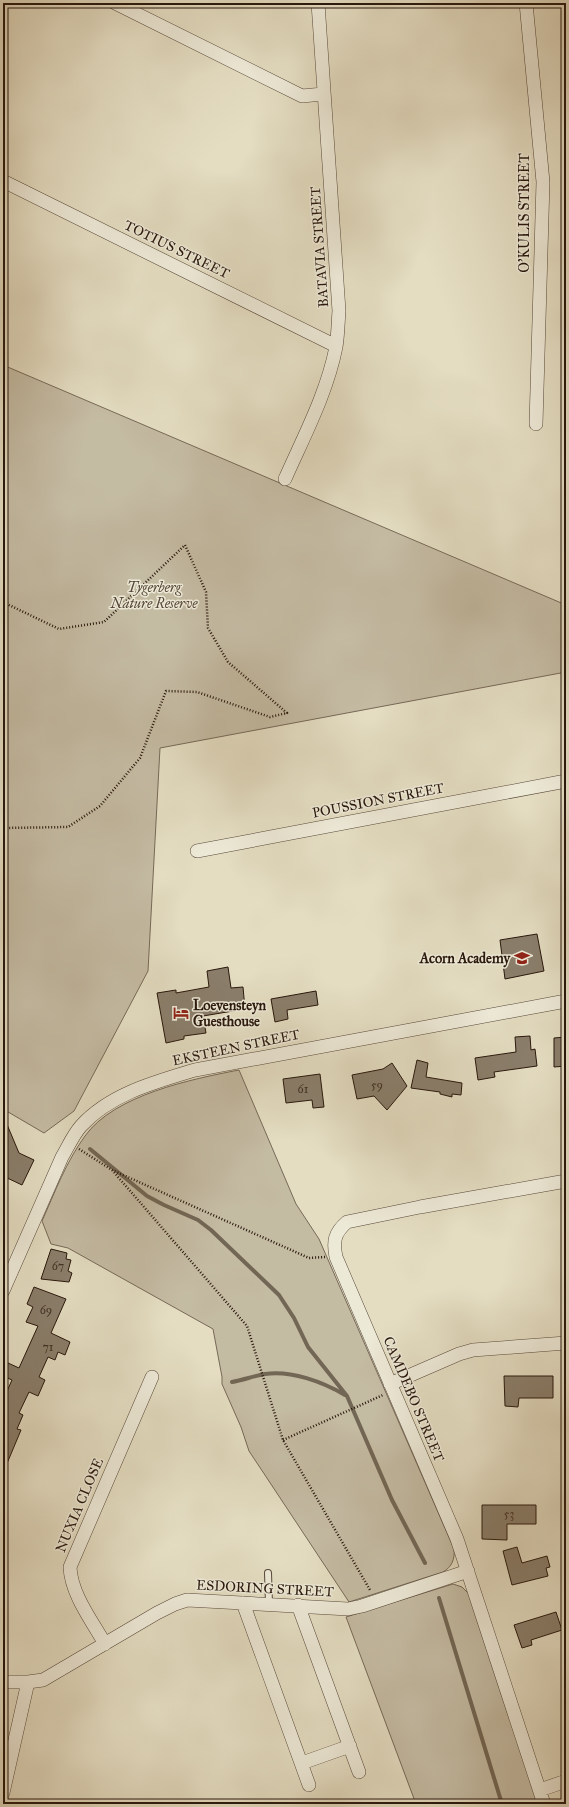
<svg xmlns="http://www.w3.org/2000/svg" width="569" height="1807" viewBox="0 0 569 1807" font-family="'IM FELL Great Primer',serif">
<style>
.green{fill:#c4bba3;stroke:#766958}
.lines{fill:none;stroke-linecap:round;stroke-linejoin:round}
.stream{stroke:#726654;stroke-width:4}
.building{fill:#8a7e6b;stroke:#28170c}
.lane-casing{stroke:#57483a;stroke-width:8}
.street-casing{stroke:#57483a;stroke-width:14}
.path{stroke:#28170c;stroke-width:2.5;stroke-dasharray:1 2;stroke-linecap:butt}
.lane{stroke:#ede9d7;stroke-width:6}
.street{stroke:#ede9d7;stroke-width:13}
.labels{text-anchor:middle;stroke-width:3;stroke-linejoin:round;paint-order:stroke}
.number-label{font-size:12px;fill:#403124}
.street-label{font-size:14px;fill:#28170c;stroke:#ede9d7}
.park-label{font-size:14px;font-style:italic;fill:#574839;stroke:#ede9d7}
.poi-label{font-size:14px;font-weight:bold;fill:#28170c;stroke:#ede9d7;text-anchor:end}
</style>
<rect width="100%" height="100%" fill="#e4ddc2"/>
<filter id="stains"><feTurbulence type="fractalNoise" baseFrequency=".005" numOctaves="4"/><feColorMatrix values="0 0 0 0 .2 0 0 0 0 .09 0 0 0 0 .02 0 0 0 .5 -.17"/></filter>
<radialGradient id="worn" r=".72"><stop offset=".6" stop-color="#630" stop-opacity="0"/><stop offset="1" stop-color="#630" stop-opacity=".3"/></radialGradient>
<path class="green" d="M3,365L566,605V672L160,748L148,971L74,1111L44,1133L3,1109Z
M239,1070L296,1204L319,1239L454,1549C455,1559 452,1567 443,1572L349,1602L249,1451L241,1427L222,1384V1377L213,1329L68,1248L51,1244L42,1221C55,1192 66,1162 85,1136C114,1095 192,1079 239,1070Z
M453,1584L462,1587L469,1594L538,1804H416L346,1617Z"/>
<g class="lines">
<path class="stream" d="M90,1149L147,1196L164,1205L198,1220L211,1230L279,1295L294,1318L308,1347L347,1396L392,1500L425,1563
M232,1382C243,1380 254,1376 265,1374C291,1370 323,1382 345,1395
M439,1598L502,1804"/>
</g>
<path class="building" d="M537,934L544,971L505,979L500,940Z
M228,967L231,988L243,987L245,1009L203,1016L206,1033L184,1036V1039L166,1043L157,993L176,990V993L209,987L207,971Z
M316,991L318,1005L287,1010L288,1019L275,1022L271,999Z
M530,1036L531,1050L535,1049L537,1066L494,1072L495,1077L478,1080L475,1058L516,1052L515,1037Z
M566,1037V1066L554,1067V1038Z
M417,1060L428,1063L426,1077L462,1083L461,1095L452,1094V1097L440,1094V1092L411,1088Z
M392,1063L407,1086L387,1110L374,1096L357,1099L352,1075L383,1069Z
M320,1074L324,1107L313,1108L312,1100L286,1103L283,1079Z
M3,1115L19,1153L34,1160L22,1185L3,1176Z
M51,1249L67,1253L66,1259L71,1260L68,1271L72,1273L69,1282L41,1279Z
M34,1287L66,1299L51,1333L70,1342L65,1355L58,1352L55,1360L48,1357L39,1377L45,1380L38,1396L29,1392L19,1413L23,1415L17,1429L21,1430L3,1473V1400L12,1380L3,1376V1373L8,1363L19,1368L38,1326L26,1322L33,1307L27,1304Z
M504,1376H553V1398H519L518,1407L505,1406Z
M482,1505H536V1524H507V1540L482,1539Z
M517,1547L522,1563L547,1556L550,1567L546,1568L548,1576L512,1585L503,1551Z
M556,1612L562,1630L531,1640L532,1645L522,1648L514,1625Z"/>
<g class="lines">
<defs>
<path id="lane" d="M268,1573L269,1604"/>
<path id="street" d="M115,3L302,96L323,94
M526,3L543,182L536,424
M3,181L336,346
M285,479C304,436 327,393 336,347C338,335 338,323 339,311L318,3
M197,851L566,781
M3,1291L62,1157C68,1147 73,1135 81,1126C110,1094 155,1082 195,1070L566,1001
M390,1384L459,1354L473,1350L566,1343
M243,1603L309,1785
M298,1605L359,1772
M105,1644C92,1621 71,1594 70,1567L152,1377
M3,1682H28L43,1680L157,1613L175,1604L187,1600L348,1609L362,1606L468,1571
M302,1763L350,1746
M540,1790L566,1781
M3,1793L28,1682
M544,1804L457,1539L336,1257C333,1242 334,1233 347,1222L420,1207L566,1181"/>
</defs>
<use href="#lane" class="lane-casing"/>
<use href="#street" class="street-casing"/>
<path class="path" d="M3,598L9,605L59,629L104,622L185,545L206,592L208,628L228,662L287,713L270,717L197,692L166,691L140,758L100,806L68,827L3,828
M79,1149L112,1170L309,1258L325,1257
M112,1170L247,1326L283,1440L370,1590
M283,1440L383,1395"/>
<use href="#lane" class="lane"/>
<use href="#street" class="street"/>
</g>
<defs>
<symbol id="school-bare" viewBox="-9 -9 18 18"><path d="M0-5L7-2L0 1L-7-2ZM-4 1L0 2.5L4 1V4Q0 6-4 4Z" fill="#8f2418" stroke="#ede9d7" stroke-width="2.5" paint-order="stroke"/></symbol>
<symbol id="hotel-bare" viewBox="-9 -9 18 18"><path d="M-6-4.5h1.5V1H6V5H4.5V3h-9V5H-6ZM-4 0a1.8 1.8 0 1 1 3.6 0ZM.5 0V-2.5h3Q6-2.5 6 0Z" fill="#8f2418" stroke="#ede9d7" stroke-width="2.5" paint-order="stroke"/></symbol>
</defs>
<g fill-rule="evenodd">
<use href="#school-bare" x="511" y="947" width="22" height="22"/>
<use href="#hotel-bare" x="170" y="1002" width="22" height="22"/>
</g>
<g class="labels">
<g class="number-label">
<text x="377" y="1089">59</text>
<text x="303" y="1093">61</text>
<text x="58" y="1270">67</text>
<text x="46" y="1314">69</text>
<text x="48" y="1351">71</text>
<text x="509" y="1518">53</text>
</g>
<g class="street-label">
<text transform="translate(524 213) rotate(-90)" y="5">O'KULIS STREET</text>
<text transform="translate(319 247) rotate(-94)" y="5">BATAVIA STREET</text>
<text transform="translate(177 249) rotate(26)" y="5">TOTIUS STREET</text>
<text transform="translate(378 800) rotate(-11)" y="5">POUSSION STREET</text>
<text transform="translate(236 1047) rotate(-12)" y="5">EKSTEEN STREET</text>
<text transform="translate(414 1399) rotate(67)" y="5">CAMDEBO STREET</text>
<text transform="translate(79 1505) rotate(-67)" y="5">NUXIA CLOSE</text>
<text transform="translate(265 1588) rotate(3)" y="5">ESDORING STREET</text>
</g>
<g class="park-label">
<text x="154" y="592">Tygerberg<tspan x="154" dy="16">Nature Reserve</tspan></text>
</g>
<g class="poi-label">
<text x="510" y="963">Acorn Academy</text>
<text x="193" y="1010" text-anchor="start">Loevensteyn<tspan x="193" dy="16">Guesthouse</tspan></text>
</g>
</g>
<rect width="569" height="1807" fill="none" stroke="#e4ddc2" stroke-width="16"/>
<rect x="4" y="4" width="561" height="1799" fill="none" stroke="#28170c" stroke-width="2"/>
<rect x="8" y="8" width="553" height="1791" fill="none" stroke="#28170c"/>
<rect width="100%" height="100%" filter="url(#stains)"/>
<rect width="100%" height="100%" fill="url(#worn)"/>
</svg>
